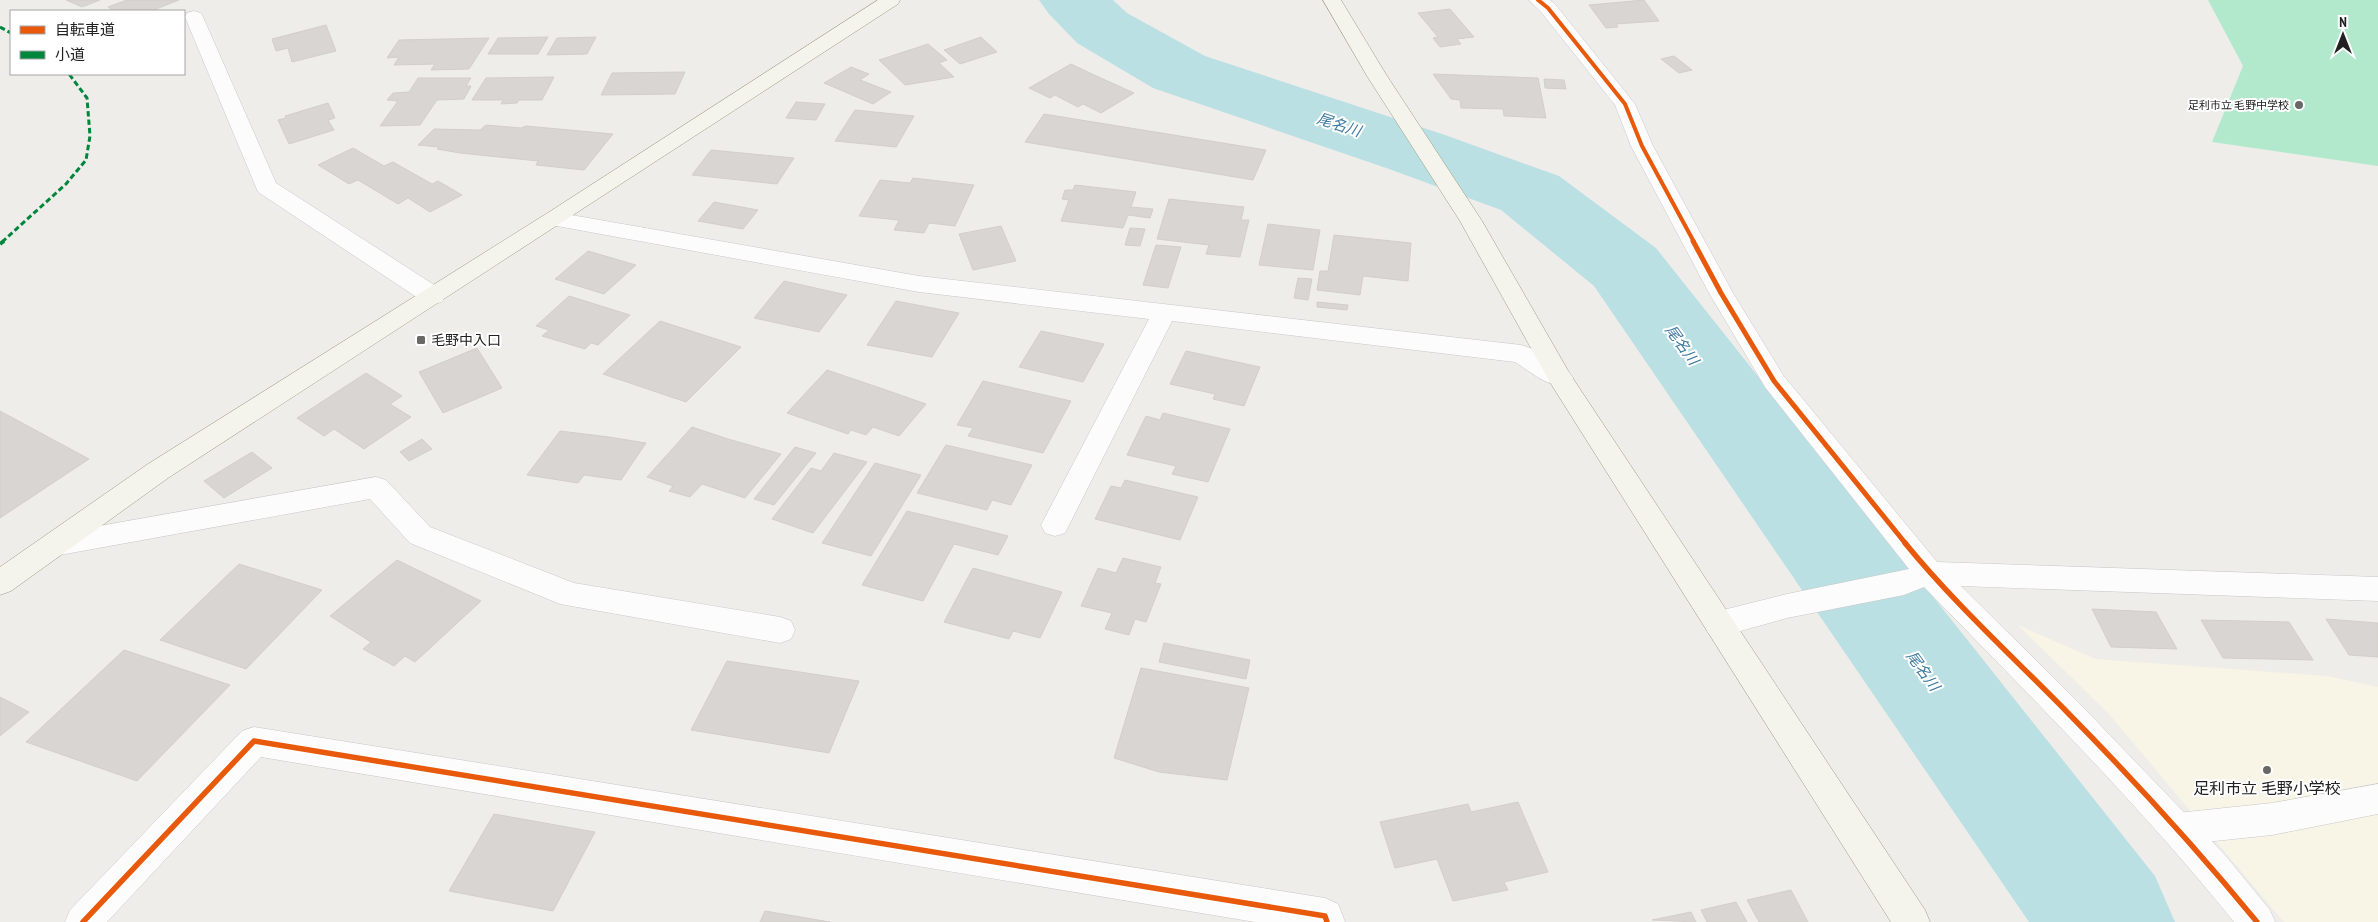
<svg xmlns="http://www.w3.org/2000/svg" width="2378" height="922" viewBox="0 0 2378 922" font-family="'PT Sans Narrow','Noto Sans JP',sans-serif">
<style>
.education{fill:#f8f5e6}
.pitch{fill:#b2e9cc}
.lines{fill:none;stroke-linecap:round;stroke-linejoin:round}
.river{fill:#bbe0e4;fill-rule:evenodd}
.building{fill:#d8d5d2;stroke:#d3cecb}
.lane-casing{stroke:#c8c7c6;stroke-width:1}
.street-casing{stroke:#c8c7c6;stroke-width:1}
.secondary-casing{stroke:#9b9a80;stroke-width:1}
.lane{fill:#fdfcfc;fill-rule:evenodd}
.street{fill:#fdfcfc;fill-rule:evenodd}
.secondary{fill:#f5f4ec;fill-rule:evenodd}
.quiet-far1{stroke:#00873e;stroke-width:3;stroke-dasharray:5.5 3;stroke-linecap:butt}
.quiet{stroke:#00873e;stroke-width:4;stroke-dasharray:7 4;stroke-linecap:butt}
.cycleway-far2-casing{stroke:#fff;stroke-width:6}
.cycleway-far1-casing{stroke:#fff;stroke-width:8}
.cycleway-casing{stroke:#fff;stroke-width:9}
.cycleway-far2{stroke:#e8590c;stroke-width:4}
.cycleway-far1{stroke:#e8590c;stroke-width:5}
.cycleway{stroke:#e8590c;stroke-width:5.5}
.poi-dot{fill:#696867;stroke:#fff;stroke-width:2}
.labels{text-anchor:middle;stroke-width:4;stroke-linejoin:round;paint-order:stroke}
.far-poi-label{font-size:11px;fill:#212121;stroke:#fff;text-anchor:end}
.poi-label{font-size:14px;fill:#212121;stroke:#fff;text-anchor:start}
.water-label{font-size:15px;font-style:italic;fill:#3d7aa0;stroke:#fff}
.near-poi-label{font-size:16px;fill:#212121;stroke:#fff}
</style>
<rect width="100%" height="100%" fill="#efedea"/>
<path class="education" d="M2018,625L2095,659L2327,676L2378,687V922H2284L2109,714Z"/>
<path class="pitch" d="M2208,0H2378V166L2212,142L2243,66Z"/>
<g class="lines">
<path class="river" d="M1039,0H1113L1127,13L1205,56L1445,135L1559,176L1656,248L2155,876L2175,922H2029L1594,286L1501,210L1389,169L1153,88L1077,43L1049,14Z"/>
</g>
<path class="building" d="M66,0H100L82,7Z
M127,0H179L151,11H115L108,7Z
M1644,0L1659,21L1616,24L1618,27L1606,28L1589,5Z
M1450,9L1474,37L1457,39L1461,44L1440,47L1433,38L1438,37L1418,13Z
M326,25L336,51L292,62L288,48L276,51L272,39Z
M548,37L538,54H488L498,38Z
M596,37L587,54L547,55L557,38Z
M981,37L997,52L960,64L944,50Z
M489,38L469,69L431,70L435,64L394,65L399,57L387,58L399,40Z
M928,44L947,60L939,63L954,77L905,85L879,60Z
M1674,56L1692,70L1679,73L1661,59Z
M1071,64L1092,74L1134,93L1101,113L1083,104L1078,107L1055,95L1050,98L1029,88Z
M851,67L869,74L860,80L891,92L873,104L824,83Z
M685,72L675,94L601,95L612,73Z
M1433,74L1538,78L1546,118L1504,116L1503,109L1461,108L1460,100L1451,99Z
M554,77L542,100H519L517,103L501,104L503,100H472L486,78Z
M418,78H471L466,86H471L464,99L437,100L420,125L380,126L398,101L387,100L393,93L409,92Z
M1544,79L1564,80L1566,89L1545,88Z
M796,102L825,104L816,120L786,118Z
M328,103L335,118L328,120L334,130L289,144L278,120L286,118L285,116Z
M855,110L914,116L896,147L835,141Z
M1044,114L1266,150L1253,180L1025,142Z
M486,125L521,128L526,126L613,134L584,170L536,165L538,161L460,153L437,149L439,147L418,145L434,129L480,130Z
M353,148L384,166L393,162L432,184L438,181L462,195L430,212L408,198L398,204L358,180L349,184L318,165Z
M711,150L794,158L777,184L692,175Z
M913,178L974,185L955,226L929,223L924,233L894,230L899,220L859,216L880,180L910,183Z
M1075,185L1136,192L1131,207L1153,209L1150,218L1128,215L1123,228L1061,221L1069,200L1062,199L1065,190H1073Z
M1169,199L1244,207L1241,220H1249L1240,257L1206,254L1209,245L1157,239Z
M714,202L758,210L743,229L698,221Z
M1268,224L1320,230L1313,270L1259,265Z
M1001,226L1016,261L973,270L959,234Z
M1130,228L1145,229L1140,246L1125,245Z
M1334,235L1411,243L1408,281L1363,276L1360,295L1317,290L1320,271H1328Z
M1156,245L1181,247L1168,288L1143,285Z
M588,251L636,265L604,294L555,279Z
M1298,278L1312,279L1308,300L1294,298Z
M784,281L847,295L819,332L754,318Z
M569,296L630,315L598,345L591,343L585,349L542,336L549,330L536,326Z
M896,301L959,313L932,357L867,345Z
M1317,302L1348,305L1347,310L1317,307Z
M660,321L741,347L686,402L603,374Z
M1041,331L1104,344L1083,382L1019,367Z
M477,348L502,388L443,413L419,372Z
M1186,351L1260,367L1244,406L1213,399L1215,394L1170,384Z
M827,370L886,390L926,404L899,436L873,427L866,435L851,430L848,434L787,413Z
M366,373L402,396L390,404L411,417L364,449L334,429L324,436L297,418Z
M983,381L1071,401L1043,453L968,436L973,428L957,425Z
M0,411L89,459L0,518Z
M1163,413L1230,429L1208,482L1172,474L1176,466L1127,455L1146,416L1160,420Z
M692,427L728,439L781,454L745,498L702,484L690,497L669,491L673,486L647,477Z
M560,431L609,437L646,443L621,480L584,475L578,483L527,475Z
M422,439L432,449L409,461L400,452Z
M946,445L1032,465L1011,505L992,500L987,510L917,493Z
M795,447L816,453L774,505L754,499Z
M252,452L272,468L224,498L204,481Z
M834,453L867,462L813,533L772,519L811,468L821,471Z
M875,463L921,475L871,556L822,543Z
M1125,480L1198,497L1180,540L1095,519L1111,486L1121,488Z
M907,511L965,525L1008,536L998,555L954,544L923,601L862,585Z
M1123,558L1161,567L1155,583L1161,584L1146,622L1135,619L1129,635L1105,629L1112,613L1081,606L1098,568L1116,573Z
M397,560L481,601L415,662L405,656L394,666L363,649L371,642L330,616Z
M239,564L322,590L246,669L160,640Z
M973,568L1062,592L1040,638L1013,631L1009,639L944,622Z
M2092,609L2156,612L2177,649L2111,647Z
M2326,619L2378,623V657L2349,655Z
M2201,620L2289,622L2313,660L2223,658Z
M1164,643L1250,660L1246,679L1159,662Z
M124,650L230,685L137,781L26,742Z
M727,661L859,681L829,753L691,730Z
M1141,668L1249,688L1227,780L1159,772L1114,758Z
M0,697L29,712L0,736Z
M1518,802L1548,872L1504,882L1508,890L1453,901L1437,859L1395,868L1380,822L1468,804L1471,812Z
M494,814L595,832L553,911L449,891Z
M1791,890L1808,922H1759L1747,900Z
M1736,902L1747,922H1707L1701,910Z
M765,911L830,922H760Z
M1691,912L1696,922L1652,920Z"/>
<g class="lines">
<defs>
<path id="lane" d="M2378,784V814L2272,835L2177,845L2165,840L2160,829L2165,818L2177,813L2272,803Z"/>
<path id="street" d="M1529,0H1550L1555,4L1635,104L1653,146L1733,293L1783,375L1937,562L2378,577V601L1961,586L2079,703L2225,855L2270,910L2275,922H2234C2139,804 2030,696 1924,587L1904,595L1787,618L1719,637L1708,633L1704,624L1708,615L1719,611L1787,594L1909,569L1765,387L1709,293L1631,146L1615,105L1541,12Z
M194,11L201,13L203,17L276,183L442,290L445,296L442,302L433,304L424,302L258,192L185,17L187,13Z
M554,212L919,276L1521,345L1530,348L1569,372L1573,378L1569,384C1550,390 1531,372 1515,362L1172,321L1065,533L1055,536L1045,533L1041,525L1149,319L919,292L546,224L543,219L546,214Z
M376,477L386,480L430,527L574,583L780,617L791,621L795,630L791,639L780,643L560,604L410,543L370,499L54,556L44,553L39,545L44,537L54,534Z
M254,727L1325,898L1338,904L1345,922H1255L261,757L107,922H65L70,910L242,731Z"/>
<path id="secondary" d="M878,0H900L898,4L168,478L11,591L0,595V567L148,464L546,214Z
M1323,0H1341L1387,76L1482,221L1570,374L1925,910L1930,922H1891L1551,384L1460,221L1367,76Z"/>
</defs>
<use href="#lane" class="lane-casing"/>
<use href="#street" class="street-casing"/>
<use href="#secondary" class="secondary-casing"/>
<use href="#lane" class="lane"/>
<use href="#street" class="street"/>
<use href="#secondary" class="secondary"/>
<path class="quiet-far1" d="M0,27L11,33
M2,242L66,184L86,160L90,136L87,98L69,74"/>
<path class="quiet" d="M0,244L4,241"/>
<defs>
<path id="cycleway-far2" d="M1538,0L1548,8L1625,104L1642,146L1694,242"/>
<path id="cycleway-far1" d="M1693,241L1721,293L1774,381L1906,544"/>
<path id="cycleway" d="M1905,543C1954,603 2012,656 2067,712C2133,779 2197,849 2257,922
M83,922L254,741L1325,916L1327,922"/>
</defs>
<use href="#cycleway-far2" class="cycleway-far2-casing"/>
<use href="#cycleway-far1" class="cycleway-far1-casing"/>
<use href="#cycleway" class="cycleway-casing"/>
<use href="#cycleway-far2" class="cycleway-far2"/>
<use href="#cycleway-far1" class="cycleway-far1"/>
<use href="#cycleway" class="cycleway"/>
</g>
<g class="poi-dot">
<circle cx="2299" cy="105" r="5"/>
<rect x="416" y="335" width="10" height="10" rx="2.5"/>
<circle cx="2267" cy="770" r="5"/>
</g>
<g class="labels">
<g class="far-poi-label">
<text x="2289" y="109">足利市立 毛野中学校</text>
</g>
<g class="poi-label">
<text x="431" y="345">毛野中入口</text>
</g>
<g class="water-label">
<text transform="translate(1339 125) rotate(18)" y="5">尾名川</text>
<text transform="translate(1682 345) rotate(54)" y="5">尾名川</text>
<text transform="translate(1923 671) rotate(54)" y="5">尾名川</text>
</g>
<g class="near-poi-label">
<text x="2267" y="794">足利市立 毛野小学校</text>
</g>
</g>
<rect x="10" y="10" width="175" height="65" fill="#ffffff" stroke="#a6a6a6"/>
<rect x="20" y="26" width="25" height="8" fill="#e8590c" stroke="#a6a6a6"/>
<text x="55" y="35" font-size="15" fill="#212121">自転車道</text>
<rect x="20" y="51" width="25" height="8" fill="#00873e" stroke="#a6a6a6"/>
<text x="55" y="60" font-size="15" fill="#212121">小道</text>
<g transform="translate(2343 35)" stroke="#ffffff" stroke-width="4" paint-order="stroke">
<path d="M0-4L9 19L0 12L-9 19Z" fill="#212121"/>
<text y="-8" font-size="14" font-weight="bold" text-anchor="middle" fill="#212121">N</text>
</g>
</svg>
